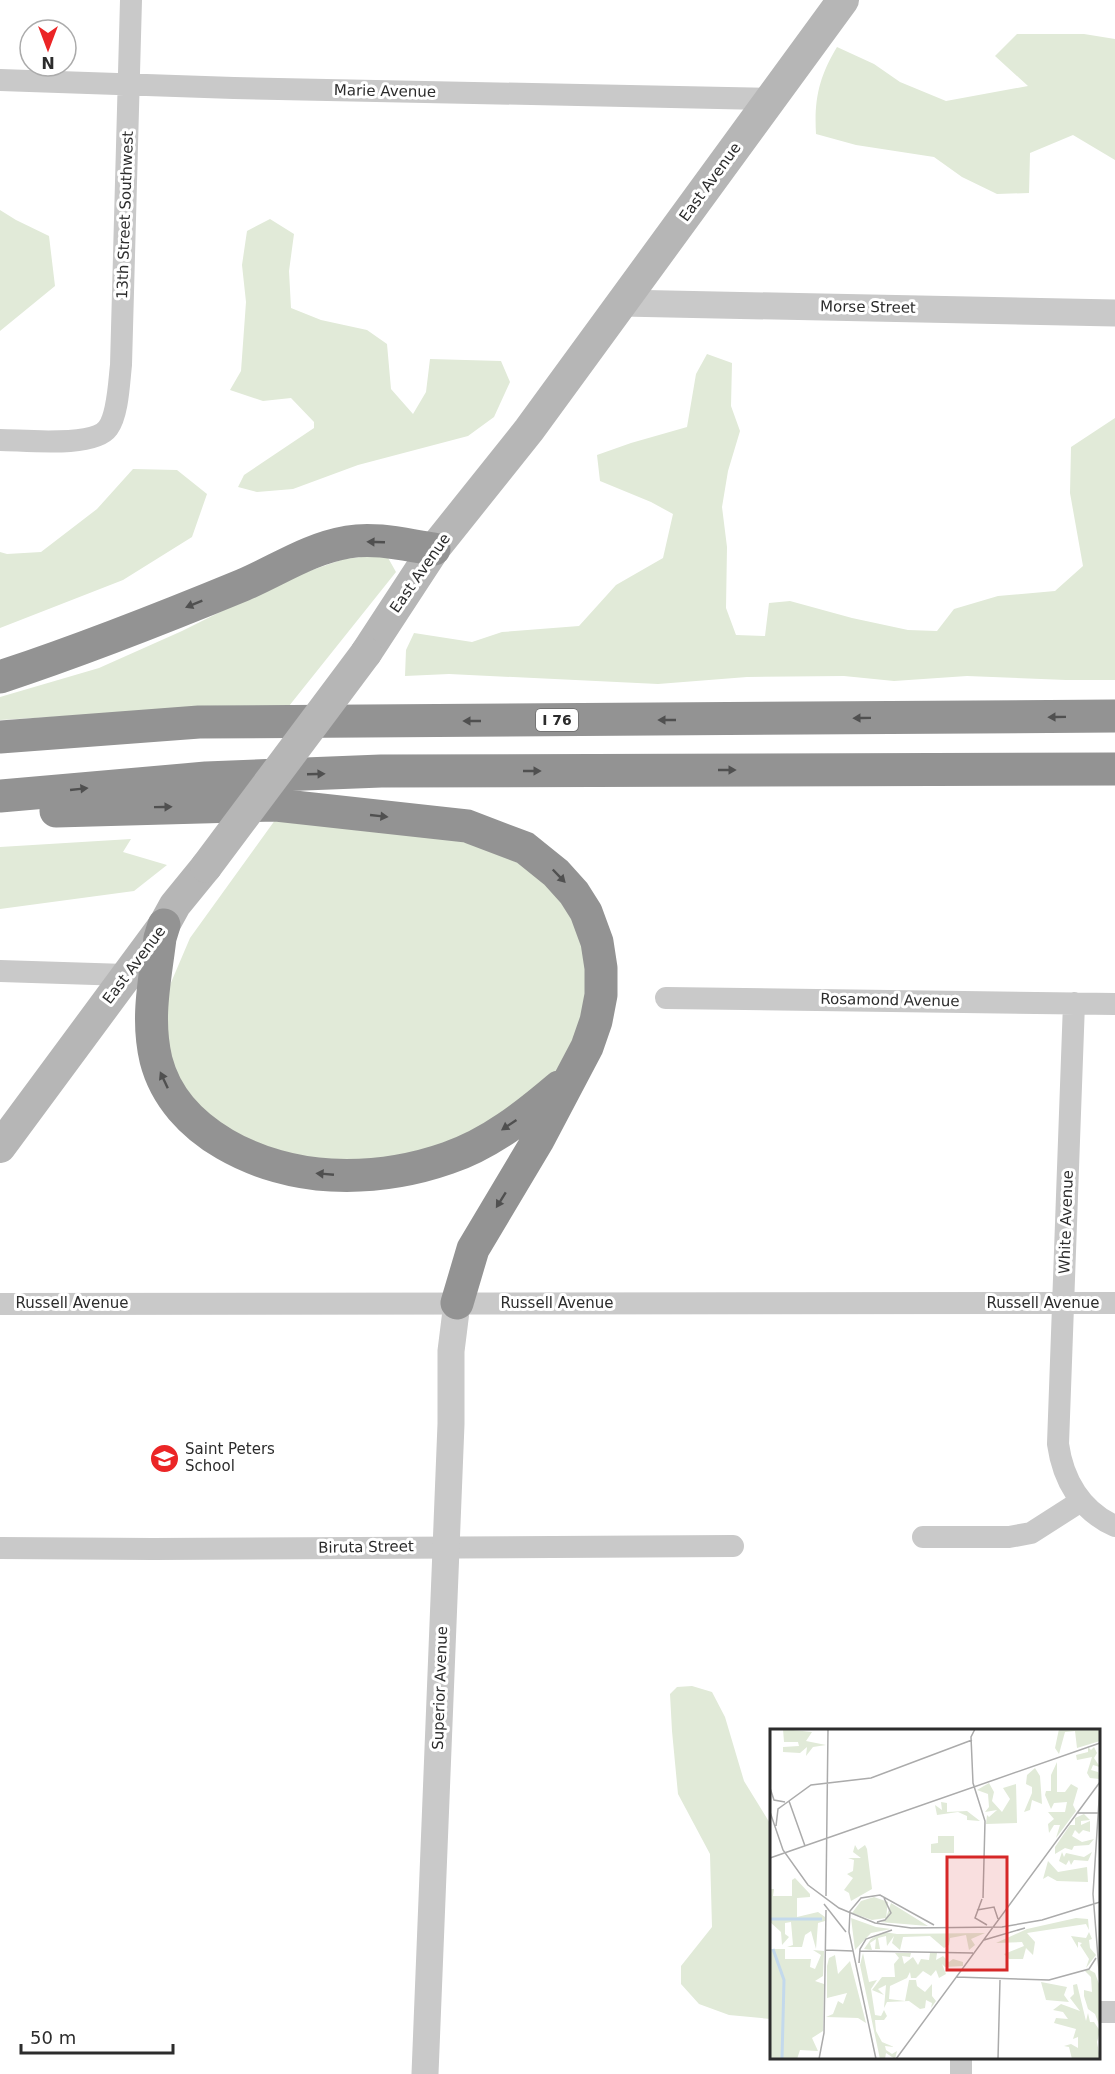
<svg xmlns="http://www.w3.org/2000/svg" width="1115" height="2074" viewBox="0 0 1115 2074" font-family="'DejaVu Sans',sans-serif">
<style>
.green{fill:#e1ead8}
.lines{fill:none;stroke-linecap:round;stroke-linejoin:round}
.minor{stroke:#c9c9c9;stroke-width:22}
.tertiary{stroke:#c9c9c9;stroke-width:27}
.secondary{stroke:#b6b6b6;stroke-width:32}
.motorway{stroke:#939393;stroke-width:33}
.secondary-bridge{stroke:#b6b6b6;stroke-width:32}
.oneway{fill:#505050}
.labels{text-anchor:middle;stroke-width:6;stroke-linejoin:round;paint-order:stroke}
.shield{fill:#fff;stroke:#6b6b6b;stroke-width:1.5}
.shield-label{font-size:14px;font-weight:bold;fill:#2c2c2c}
.street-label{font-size:15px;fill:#2c2c2c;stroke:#fff}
.poi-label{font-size:15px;fill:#2c2c2c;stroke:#fff;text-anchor:start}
.inset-river{fill:none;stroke:#c3d9ec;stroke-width:3}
.inset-road{fill:none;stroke:#ababab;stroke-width:1.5}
.view{fill:#d62828;fill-opacity:0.15;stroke:#d62828;stroke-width:3}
.inset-edge{fill:none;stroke:#2c2c2c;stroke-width:3}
</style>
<rect width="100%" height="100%" fill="#fff"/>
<path class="green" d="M1017,34H1084L1115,39V160L1073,135L1030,153L1029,193L997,194L962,177L934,157L856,145L816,134C814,99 819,77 837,47L874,64L900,82L946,101L1028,86L995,56Z
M0,210L16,220L49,236L55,286L0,331Z
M270,219L294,234L289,271L291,308L321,320L367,330L387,344L391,389L413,414L426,392L430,359L501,361L510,382L494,417L468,436L358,465L293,489L257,492L238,487L244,475L314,428V422L291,398L263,401L230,390L241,371L246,302L242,265L247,231Z
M707,354L732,363L731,406L740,431L728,471L722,507L727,547L726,608L736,635L765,636L769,603L790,601L852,618L908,630L937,631L954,609L998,596L1055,591L1083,566L1070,493L1071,447L1115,418V680H1066L967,676L894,681L844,676L747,677L658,684L449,674L405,676L406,650L414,633L472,642L502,632L579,626L616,585L663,558L673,514L651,502L600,481L597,455L631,443L687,427L696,374Z
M133,469L177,470L207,494L192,537L123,580L0,628V552L7,554L41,552L97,509Z
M370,556H387L396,572L289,706L188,709L0,720V697L99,668L182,631L286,579L344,559Z
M278,816L461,837L536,871L574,914L584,936L590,1006L556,1072L465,1140L405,1161L313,1162L236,1141L181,1089L164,1055V999L190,938Z
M131,839L123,852L167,865L134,891L0,909V847Z
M692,1686L712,1692L725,1717L744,1781L771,1825V2019L729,2015L699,2004L681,1984V1966L712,1927L710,1854L678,1794L672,1731L670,1694L677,1687Z"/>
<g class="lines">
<path class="minor" d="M0,80L234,88L770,99
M0,440C24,440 94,448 108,428C118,415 119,382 121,365L131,0
M0,971L126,975
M666,998L1115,1004
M1074,1003L1058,1444C1063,1480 1081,1511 1115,1526
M0,1304L1115,1303
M923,1537H1009L1031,1533L1081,1501
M0,1548L153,1549L733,1546
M1098,2012H1115
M961,2074V2058"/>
<path class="tertiary" d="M622,303L1115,313
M425,2074L451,1424V1351L457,1303"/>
<path class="secondary" d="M366,653L434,549L529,430L843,0
M0,1147L164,925L175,905L206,867"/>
<path class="motorway" d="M0,677C82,650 163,618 243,585C280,569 308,549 348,542C376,537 406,545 434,549
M0,737L199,722L1115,716
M0,796L206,778L381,771L1115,769
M56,811L276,805L467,826L525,848L556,873L574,893L586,912L597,942L601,968V995L596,1021L587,1047L538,1140L473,1249L457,1303
M164,925L160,938C155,980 146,1018 156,1060C175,1134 262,1172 331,1175C371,1177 411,1171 448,1158C490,1144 526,1115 559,1087"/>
<path class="secondary-bridge" d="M206,867L366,653"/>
</g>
<defs><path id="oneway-solid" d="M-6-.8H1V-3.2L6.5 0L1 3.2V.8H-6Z" transform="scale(1.5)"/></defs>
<g class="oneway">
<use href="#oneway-solid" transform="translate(376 542) rotate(-178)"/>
<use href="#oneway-solid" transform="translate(194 604) rotate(158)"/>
<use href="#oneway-solid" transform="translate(1057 717) rotate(179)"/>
<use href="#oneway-solid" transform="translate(862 718) rotate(179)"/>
<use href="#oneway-solid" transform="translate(667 720) rotate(180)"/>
<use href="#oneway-solid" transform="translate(472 721) rotate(180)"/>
<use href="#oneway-solid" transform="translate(727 770)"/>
<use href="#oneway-solid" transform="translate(532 771)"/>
<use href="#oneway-solid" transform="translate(316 774) rotate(-2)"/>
<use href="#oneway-solid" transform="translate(79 789) rotate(-6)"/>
<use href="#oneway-solid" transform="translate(163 807) rotate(-1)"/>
<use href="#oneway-solid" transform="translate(379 816) rotate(6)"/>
<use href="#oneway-solid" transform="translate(559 876) rotate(46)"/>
<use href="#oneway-solid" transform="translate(164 1080) rotate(-115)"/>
<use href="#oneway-solid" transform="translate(509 1125) rotate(146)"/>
<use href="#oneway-solid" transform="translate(325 1174) rotate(-175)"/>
<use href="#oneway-solid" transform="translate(501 1200) rotate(122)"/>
</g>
<defs>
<symbol id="school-disc" viewBox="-11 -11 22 22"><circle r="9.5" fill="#eb2526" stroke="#fff"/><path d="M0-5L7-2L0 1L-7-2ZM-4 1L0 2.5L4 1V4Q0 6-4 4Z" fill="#fff"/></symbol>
</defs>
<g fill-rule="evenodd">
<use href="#school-disc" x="148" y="1442" width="33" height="33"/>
</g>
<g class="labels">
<rect class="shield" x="536" y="709" width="42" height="22" rx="4.5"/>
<g class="shield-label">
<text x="557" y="725">I 76</text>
</g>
<g class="street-label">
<text transform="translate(385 91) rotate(1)" y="5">Marie Avenue</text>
<text transform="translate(710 182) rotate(-54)" y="5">East Avenue</text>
<text transform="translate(125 215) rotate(-88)" y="5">13th Street Southwest</text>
<text transform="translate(868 307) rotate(1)" y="5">Morse Street</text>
<text transform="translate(420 573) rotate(-55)" y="5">East Avenue</text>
<text transform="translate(134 965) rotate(-53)" y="5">East Avenue</text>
<text transform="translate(890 1000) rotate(1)" y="5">Rosamond Avenue</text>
<text transform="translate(1066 1222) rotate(-88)" y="5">White Avenue</text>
<text x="72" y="1308">Russell Avenue</text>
<text x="557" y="1308">Russell Avenue</text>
<text x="1043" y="1308">Russell Avenue</text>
<text transform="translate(366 1547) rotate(-1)" y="5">Biruta Street</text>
<text transform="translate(440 1688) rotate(-88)" y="5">Superior Avenue</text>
</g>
<g class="poi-label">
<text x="185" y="1454">Saint Peters<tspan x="185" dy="17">School</tspan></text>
</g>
</g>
<g transform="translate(770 1729)">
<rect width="330" height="330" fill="#fff"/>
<path d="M13,0L42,3L36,12L56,16L43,18L36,27L37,18L30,24L13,23V18L29,17L28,13H14ZM289,0H330V12L307,19L305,2L295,3L289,25L285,19ZM318,18L321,21L324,18L327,24L324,29L330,38L323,36L321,41L328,43L330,50L320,49L317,44L322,28L307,31L306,26L318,23ZM287,33V63H295L301,55L308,59L303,76L306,82L286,109L290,96H284L279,104L278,95L284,90L278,83H295L297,73L284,74L281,80L275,66L276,62H281V46ZM265,39L270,47L272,75L262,71L260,81L254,83L262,64V58L256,55L257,46ZM219,54L224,63L222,72L232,83L240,70L233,59L246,55L247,94L216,95L217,86L219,88L227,81L215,83L219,78L218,65L207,61ZM171,73L177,74V83L197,82L210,92L197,91V87L188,83L167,86L165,76L172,81ZM314,85L320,91L311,92V96L320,92V103L313,101L309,105L305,101L302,107L312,113L324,110L319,116L304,117L302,121L295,119L285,125V118L300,96H305V89ZM168,107H184V124H161V115L168,114ZM85,116L88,121L95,116L97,120L102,160L81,172L79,164L74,161L83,149L77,145L83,142L84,131L78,129H91L83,123ZM292,123L294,128L296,124L314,128L322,123L318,132L304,131L301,136L299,131L296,136L289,132ZM278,132L288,143L317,138L318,153L287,152L278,147L273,150ZM25,149L40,165V168L27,169V188L48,183L55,188V192L48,194L46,220L41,202L35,206L32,218H17L23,216L21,193L15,194V205L19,208L12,216L11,203L0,193L1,160H4L3,167H22V151ZM104,168L118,173L116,189L102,191L82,184L91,172ZM121,174L158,197L110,193L115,192ZM81,189L106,198L121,200L101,204L85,221ZM306,189L318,190L319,201L316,195L257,204L265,213L263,226L256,219L253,230H239L234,225L254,217L252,213L226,214L257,200ZM114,203L127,205L215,204L201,210L205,216L199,221L196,206L180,209L179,216L174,219L160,207L133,208L130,221L122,214L124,207L117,217L116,207L108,209L110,220H105L106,210L100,214L102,221L94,220L101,210ZM319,203L322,210L319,211L320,219L326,226L316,239L319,230L310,216L312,214L308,213V219L301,207L316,209ZM0,220H15V230H41L40,238L45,240L51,226L43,221L54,222L53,247L45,252L54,255L53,302L42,309L48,322L30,321L27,330H0ZM93,224L99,253L107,251L101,260L105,286L111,287L114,281L117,287L114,291H105L106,302L112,313L124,318L115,317L116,321L122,325L127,322L125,330L116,324L115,330H110L90,236ZM125,224H141L140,228L132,227L134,235L143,228L148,236L151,230L159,231L160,224H167L166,231L173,227L179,233L183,230L193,233V237L175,238L172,235L176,245L169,249L166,241L161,247L153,242L146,249H141L140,243L137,249L120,257L119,270L135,272L139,251H146L147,257L155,263L162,255V267L166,272L161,279L162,274L156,271L155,279L150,280L139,272L117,273L114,279L116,256L108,260L114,266L102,261L112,248H125L124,235L129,229ZM65,226L68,245L80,232L96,294L88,289L56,288L63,285L68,272L73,275L77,264L57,269V237L59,229ZM318,240L325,244L329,255L330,298L325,285L318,280L314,267V261L322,263L321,248L315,242ZM271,253L297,258L294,266L299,273L276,271ZM307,255L316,292L318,284L320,293H324L330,302L327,313L330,330H302L299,318L294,317L301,315L308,319V308L303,310L306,300L284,294L286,289L298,290L293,283L283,281L291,275L310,282L300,269L304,265L303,256Z" fill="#e1ead8"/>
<path class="inset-river" d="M0,190H52M3,220L14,251L12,330"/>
<path class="inset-road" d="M205,0L201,8L203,54L215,92L213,169M330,56L323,165L330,254M0,59L4,71L15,73M0,83L13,121L38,156L69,179L105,194L141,199L232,198L272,191L330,173M307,84H329M6,97L8,80L19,72M35,117L19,72L41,56L101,49L202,11M0,129L330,14M56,167L58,0M212,170L205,189L217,196M54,175L76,203M207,181L224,178L228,190M107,193L115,191L121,184L114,169M214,211L255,199M56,221L83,222M90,222L203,224M89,234L90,220L96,210L122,201M186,248L279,251L319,240L326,229M49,330L54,304L56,181M106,330L79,203L80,182L91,169L110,166L164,196M126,330L330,53M228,330L230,251"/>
<path class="view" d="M177,128H237V241H177Z"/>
<rect width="330" height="330" class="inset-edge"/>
</g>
<g transform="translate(48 48) rotate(180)"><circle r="28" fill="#ffffff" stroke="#ababab" stroke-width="1.5"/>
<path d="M0-4.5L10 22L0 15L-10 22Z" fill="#eb2526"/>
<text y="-9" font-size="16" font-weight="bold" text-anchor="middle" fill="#2c2c2c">N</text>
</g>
<path d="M21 2044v9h152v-9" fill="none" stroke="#2c2c2c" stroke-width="3"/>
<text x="30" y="2044" font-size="18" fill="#2c2c2c" stroke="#ffffff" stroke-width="4.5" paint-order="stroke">50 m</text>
</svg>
